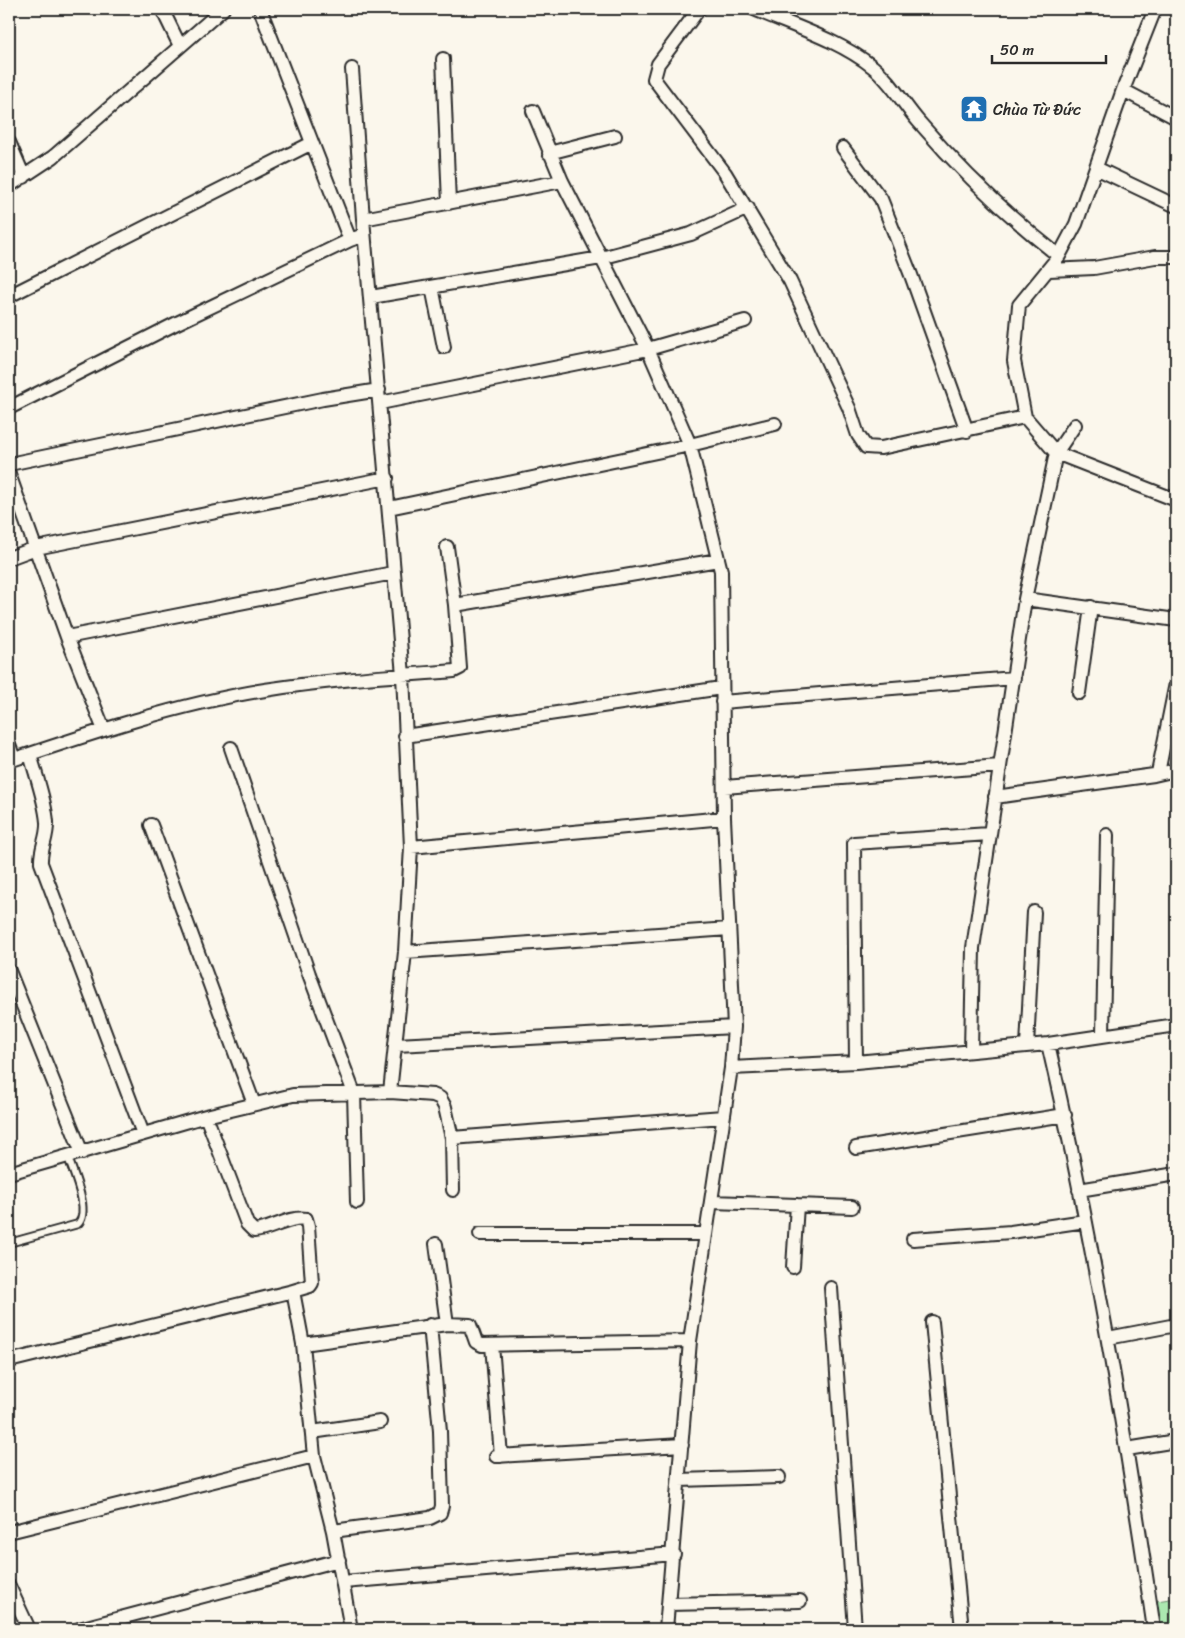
<svg xmlns="http://www.w3.org/2000/svg" width="1185" height="1638" viewBox="0 0 1185 1638" font-family="Sriracha,sans-serif">
<style>
.green{fill:#abe9b0;stroke:#6b8a6e}
.lines{fill:none;stroke-linecap:round;stroke-linejoin:round}
.lane-casing{stroke:#2b2b2b;stroke-width:10}
.street-casing{stroke:#2b2b2b;stroke-width:16}
.lane{stroke:#fbf7ec;stroke-width:6}
.street{stroke:#fbf7ec;stroke-width:12}
.labels{text-anchor:middle;stroke-width:4;stroke-linejoin:round;paint-order:stroke}
.poi-label{font-size:16px;fill:#2b2b2b;stroke:#fbf7ec;text-anchor:start}
</style>
<rect width="100%" height="100%" fill="#fbf7ec"/>
<filter id="ink" filterUnits="userSpaceOnUse"><feTurbulence type="fractalNoise" baseFrequency=".02" numOctaves="2"/><feDisplacementMap in="SourceGraphic" scale="10" xChannelSelector="R" yChannelSelector="G"/><feConvolveMatrix kernelMatrix="1 2 1 2 8 2 1 2 1" color-interpolation-filters="sRGB"/></filter>
<g filter="url(#ink)">
<path class="green" d="M1176,1598V1629H1161L1157,1601Z"/>
<g class="lines">
<defs>
<path id="lane" d="M9,1243L78,1224C91,1211 73,1173 68,1157"/>
<path id="street" d="M162,9L180,46
M260,9L350,240
M699,9L658,64L654,79L725,173L790,281L849,408L858,435L866,447L881,448L1025,417L1056,453L1176,500
M754,9C793,26 839,40 873,67C892,82 903,104 919,122C962,172 1008,216 1059,256
M443,59L449,203
M352,69L363,219
M1123,90L1176,118
M533,111L562,181L648,349L690,445L721,571L724,818L734,1027L731,1068L690,1341L666,1629
M9,142L24,177
M843,148L881,199L911,275L967,431
M549,153L615,136
M1096,168L1176,206
M9,186L53,157L223,9
M1049,270L1094,268L1155,257H1176
M432,287L444,347
M9,296L312,143
M371,297L601,258L691,234L748,208
M380,403L648,349L745,321
M9,408L175,324L350,240L364,235
M1025,417L1014,361L1019,305L1059,256L1076,224L1123,90L1155,9
M9,464L323,399L379,390
M9,474L67,637L104,730
M389,508L690,445L775,424
M9,558L36,548L387,478
M1025,599L1176,620
M455,605L718,560
M67,637L393,573
M1079,693L1091,607
M722,702L1014,678
M405,736L721,688
M9,745L14,759
M231,748L309,974L354,1093L357,1202
M30,754C36,776 45,799 47,822C48,837 40,849 41,863L143,1134
M9,761C92,733 178,704 265,690C328,680 391,676 454,671L460,668L455,605L447,547
M1158,773L1176,683
M724,787L1000,766
M995,797L1154,775L1176,770
M151,825L254,1104
M411,847L724,818
M405,952L729,929
M9,971L82,1153
M1103,1034L1107,835
M1048,1044C1093,1238 1125,1433 1154,1629
M397,1045L734,1027
M1027,1046L1034,912
M971,1051L973,948L1025,599L1056,453L1075,425
M856,1062L854,843L989,834
M731,1068L856,1062L1048,1044L1176,1025
M390,1092L405,952L411,847L403,675L363,219L562,181
M206,1116L247,1224L254,1231C271,1230 289,1216 306,1219L308,1226L312,1283L310,1286L293,1291L303,1344L314,1456L333,1531L351,1629
M452,1138L453,1190
M856,1148L1065,1115
M9,1173L206,1116L293,1095L390,1092L433,1095L440,1098L445,1107L452,1138L723,1117
M1079,1190L1176,1174
M712,1202L852,1207
M480,1234H705
M913,1239L1011,1232L1085,1221
M436,1244L447,1324
M793,1267L797,1205
M831,1288L855,1629
M932,1322L962,1629
M1108,1338L1176,1325
M303,1344L447,1324L470,1325L476,1342L482,1345L690,1341
M492,1345L501,1456
M9,1361L293,1291
M312,1432L380,1422
M1127,1449L1176,1441
M496,1456L682,1445
M679,1480L779,1477
M333,1531L430,1518L440,1513L442,1506L440,1431L430,1325
M9,1532L314,1456
M343,1582L674,1554
M9,1586L29,1629
M669,1604L800,1601
M79,1629L339,1560"/>
</defs>
<use href="#lane" class="lane-casing"/>
<use href="#street" class="street-casing"/>
<use href="#lane" class="lane"/>
<use href="#street" class="street"/>
</g>
</g>
<defs>
<symbol id="temple-square" viewBox="-11 -11 22 22"><rect x="-9" y="-9" width="18" height="18" rx="4" fill="#1f6fb2" stroke="#fbf7ec"/><path d="M0-6L5-2H3V0L6.5 2.5H4V6H1.5V3h-3V6H-4V2.5H-6.5L-3 0V-2H-5Z" fill="#fff"/></symbol>
</defs>
<g fill-rule="evenodd">
<use href="#temple-square" x="958" y="93" width="32" height="32"/>
</g>
<g class="labels">
<g class="poi-label">
<text x="993" y="115">Chùa Từ Đức</text>
</g>
</g>
<rect width="1185" height="1638" fill="none" stroke="#fbf7ec" stroke-width="30"/>
<rect x="15" y="15" width="1155" height="1608" fill="none" stroke="#2b2b2b" stroke-width="2" filter="url(#ink)"/>
<path d="M992 55v8h114v-8" fill="none" stroke="#2b2b2b" stroke-width="2.5"/>
<text x="1000" y="55" font-size="15" fill="#2b2b2b" stroke="#fbf7ec" stroke-width="4" paint-order="stroke">50 m</text>
</svg>
